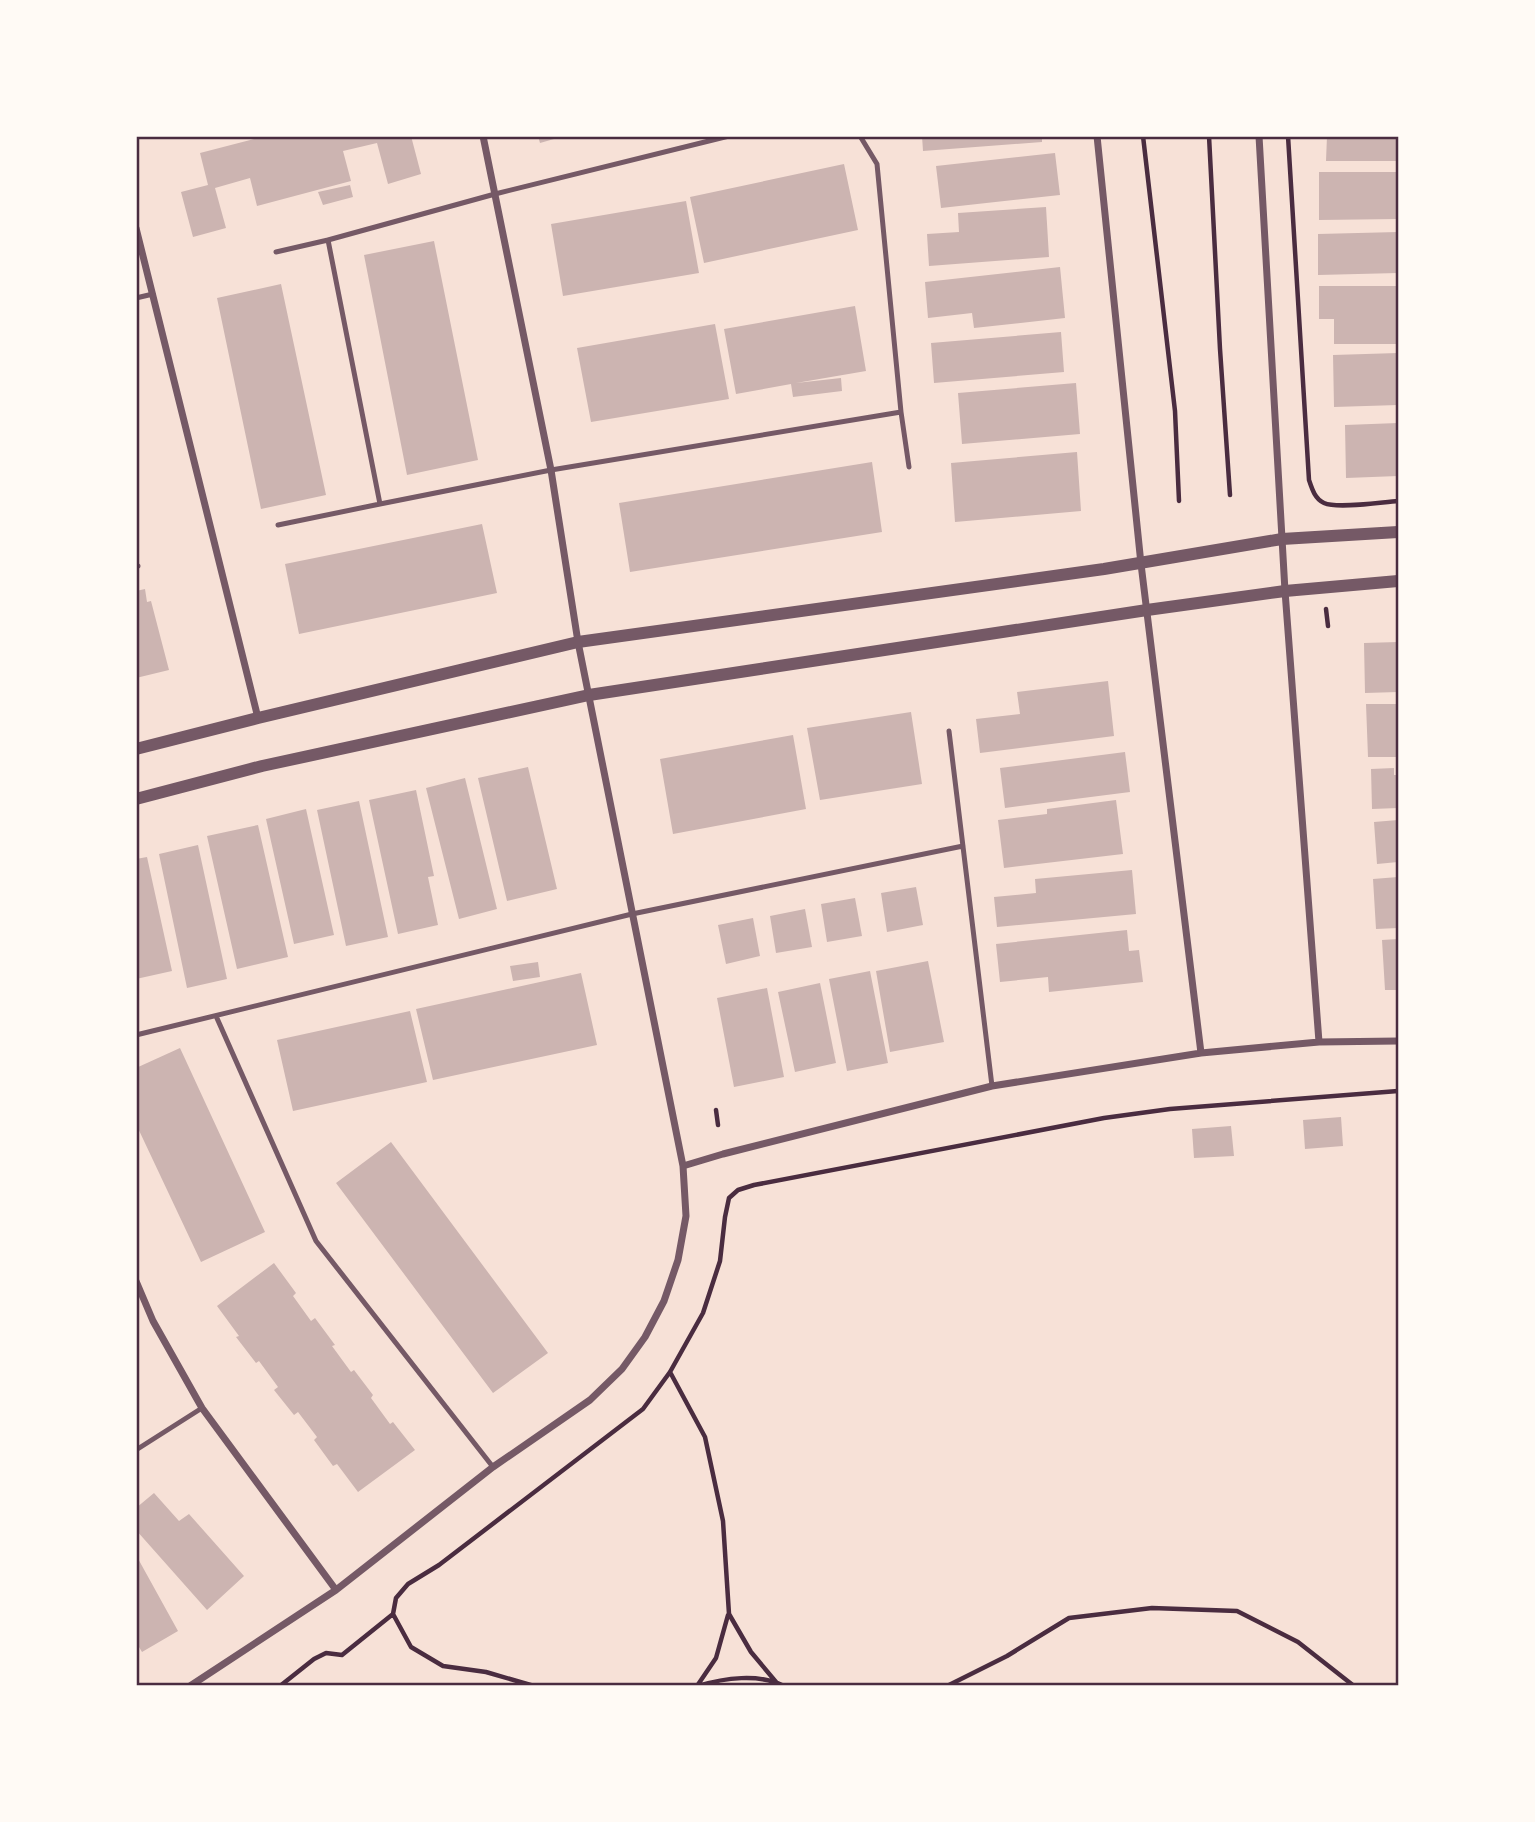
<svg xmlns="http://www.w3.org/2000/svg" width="1535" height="1822" viewBox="0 0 1535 1822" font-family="Arial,sans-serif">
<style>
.building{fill:#ccb4b1}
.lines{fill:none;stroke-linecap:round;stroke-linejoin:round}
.path{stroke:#4a2c40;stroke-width:4.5}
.service{stroke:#755966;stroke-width:5}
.minor{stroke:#755966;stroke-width:7}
.tertiary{stroke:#755966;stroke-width:12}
.neatline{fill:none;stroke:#4a2c40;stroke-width:2.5}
</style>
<rect width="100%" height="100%" fill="#f7e1d7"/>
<path class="building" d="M266,136H411L421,174L388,184L377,143L343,151L351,181L257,206L250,178L215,188L226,228L193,237L181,192L208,185L200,153Z
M538,136H561V137L540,143Z
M922,136H1042V142L923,151Z
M1327,136H1398V161H1326Z
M1055,153L1060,195L941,208L936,166Z
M844,164L858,230L704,263L690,197Z
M1319,172H1398V219L1319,220Z
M350,185L353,197L323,205L318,192Z
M686,201L699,273L563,296L551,224Z
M1046,207L1049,257L929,266L927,234L959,232L958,213Z
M1398,232V273L1318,275V234Z
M434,241L478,460L407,475L364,255Z
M1060,267L1065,318L974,328L972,313L928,318L925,282Z
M281,284L326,495L261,509L217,298Z
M1319,286H1398V344H1334V319H1319Z
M855,306L866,371L796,383L841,378L842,391L793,397L791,384L736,394L724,329Z
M715,324L729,399L591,422L577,348Z
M1061,332L1064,372L934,383L931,343Z
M1398,353V405L1334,407L1333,355Z
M1076,383L1080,434L962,444L958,393Z
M1398,423V476L1346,478L1345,425Z
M1077,452L1081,511L955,522L951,463Z
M872,462L882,532L630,572L619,503Z
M482,524L497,593L299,634L285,564Z
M145,589L147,602L151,601L169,670L136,678V591Z
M1398,642V692L1365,693L1364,643Z
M1108,681L1114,736L980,753L976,719L1020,714L1017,692Z
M1366,704H1398V757H1368Z
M911,712L922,784L820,800L807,728Z
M793,735L806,809L673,834L660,759Z
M1125,752L1130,792L1005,808L1000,768Z
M528,767L557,889L507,901L478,778Z
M1394,768V775H1398V808L1372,809L1371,769Z
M465,778L497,909L459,919L426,788Z
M416,790L434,876L428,877L438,925L398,934L369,800Z
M1116,800L1123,854L1004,868L998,820L1047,814V809Z
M359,801L388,937L346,946L317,810Z
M306,809L334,935L294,944L266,819Z
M1398,820V862L1377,864L1374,822Z
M258,825L288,957L237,969L207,836Z
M198,845L227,979L187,988L159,854Z
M147,857L172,971L136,979V859Z
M1132,870L1136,914L997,927L994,897L1036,893L1035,879Z
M1398,877V928L1376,929L1373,879Z
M916,887L923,925L887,932L881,893Z
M855,898L862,936L827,942L821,904Z
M805,909L812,947L776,953L770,916Z
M753,918L760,956L726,964L718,925Z
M1127,930L1129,951L1139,950L1143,982L1049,992L1048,977L1000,982L996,944Z
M1398,939V990H1385L1382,940Z
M928,961L944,1042L890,1052L876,971Z
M538,962L540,977L513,981L510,966Z
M870,971L888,1063L847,1071L829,979Z
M581,973L597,1045L433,1080L416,1009Z
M820,983L836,1063L795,1072L778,992Z
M767,988L784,1077L734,1087L717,998Z
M410,1011L427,1082L293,1111L277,1040Z
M180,1048L265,1232L201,1262L136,1124V1068Z
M1341,1117L1343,1146L1305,1149L1303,1120Z
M1231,1126L1234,1156L1194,1158L1192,1129Z
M391,1142L548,1353L493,1393L336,1183Z
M274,1263L296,1293L293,1296L311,1321L315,1318L335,1345L332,1346L351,1372L354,1370L373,1395L371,1398L390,1424L393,1422L415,1450L358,1492L337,1464L333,1466L314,1440L317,1437L298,1412L294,1415L274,1390L278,1387L259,1361L256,1363L236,1337L239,1336L217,1306Z
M154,1493L179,1521L189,1514L244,1576L207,1610L136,1530V1508Z
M136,1555L178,1631L142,1652L136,1642Z"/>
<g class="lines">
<path class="path" d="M1143,136L1175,411L1179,501
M1209,136L1220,349L1230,495
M1288,136L1309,480C1312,489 1315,499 1324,503C1338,509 1382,502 1398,501
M1326,609L1328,626
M716,1110L718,1125
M670,1372L705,1437L723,1521L729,1614L751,1652L776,1682
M280,1686L314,1659L326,1653L342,1655L393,1614
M534,1686L486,1672L443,1666L411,1647L393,1614L396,1598L408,1584L439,1565L643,1409L670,1372L703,1313L720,1261L725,1217L729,1198L738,1190L754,1185L1104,1118L1170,1109L1398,1091
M697,1686L716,1658L728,1615
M698,1686C724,1678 759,1673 784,1686
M947,1686L1007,1656L1069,1618L1152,1608L1237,1611L1298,1642L1354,1686"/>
<path class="service" d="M729,136L495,194L328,240L380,504L551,470L901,412
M860,136L877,164L901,412L909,467
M276,252L328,240
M136,298L153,294
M278,525L380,504
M136,566H138
M949,731L992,1086
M216,1016L316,1241L493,1467
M136,1035L632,914L963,846
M136,1450L202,1408"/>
<path class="minor" d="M1097,136L1141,564L1201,1053
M1259,136L1285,591L1319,1042
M136,228L258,718
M683,1166L723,1154L992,1086L1201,1053L1319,1042L1398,1041
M136,1281L153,1321L202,1408L336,1590
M190,1686L336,1590L493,1467L590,1400L622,1369L645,1337L664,1301L678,1260L686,1216L683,1166L578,642L551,470L483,136"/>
<path class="tertiary" d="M136,749L258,718L578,642L1104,569L1282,539L1398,532
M136,799L262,766L589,695L1147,610L1285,591L1398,581"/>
</g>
<rect width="1535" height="1822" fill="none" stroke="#fffaf5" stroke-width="276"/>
<rect x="138" y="138" width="1259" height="1546" class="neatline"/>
</svg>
